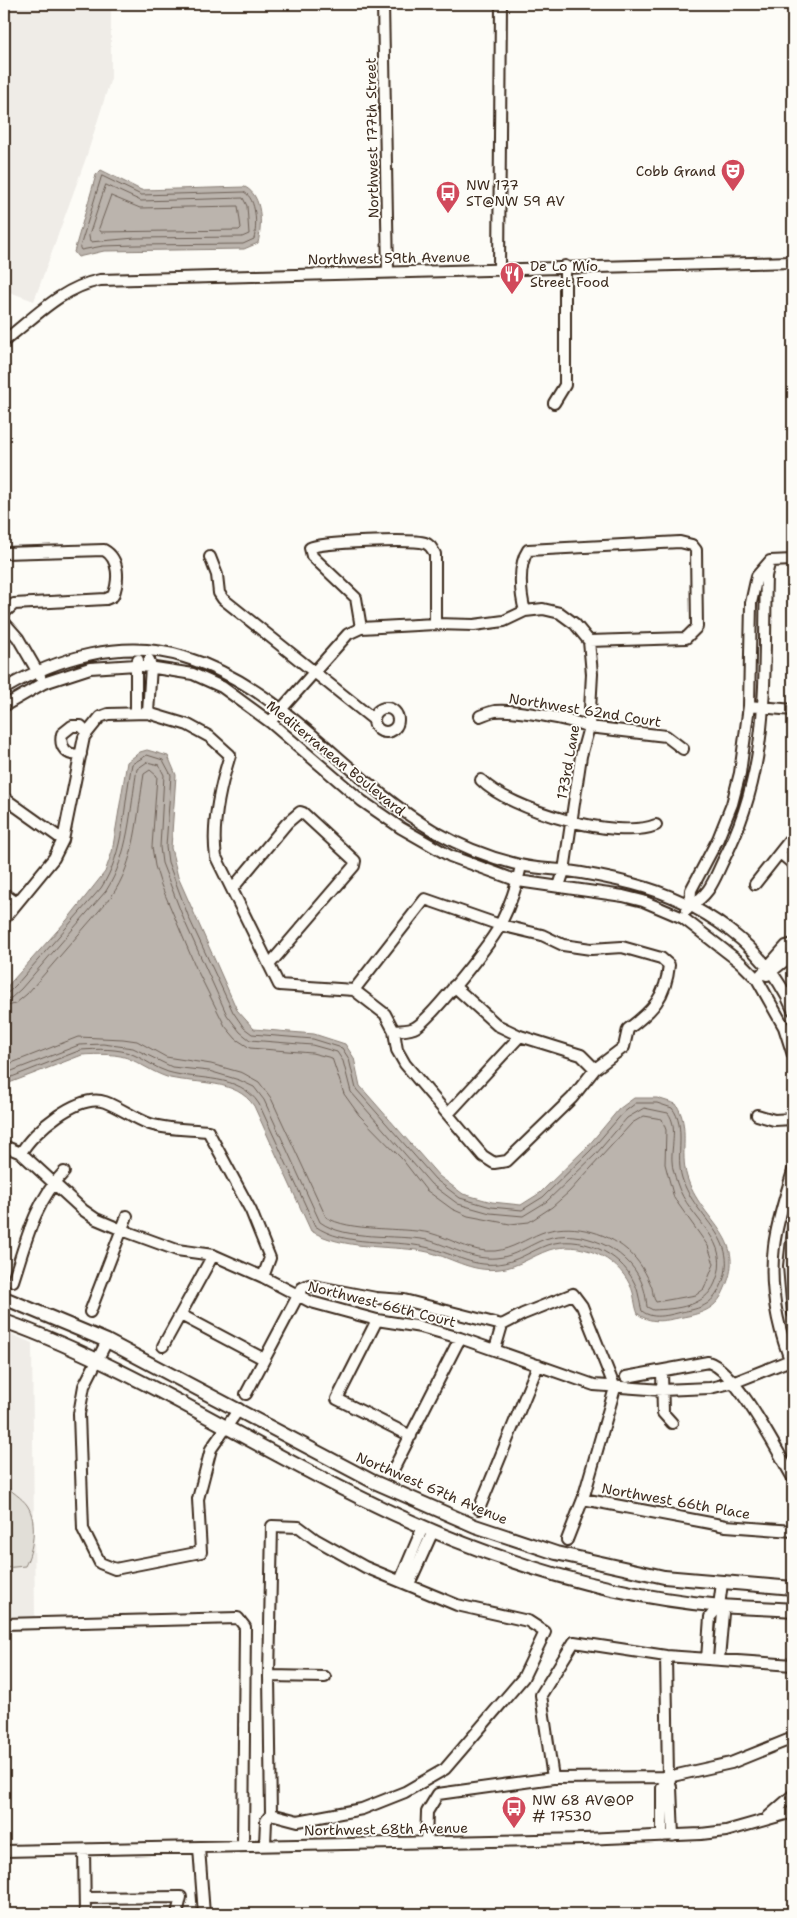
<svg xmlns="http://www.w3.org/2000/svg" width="797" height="1918" viewBox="0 0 797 1918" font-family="'Shantell Sans',sans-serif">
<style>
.built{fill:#efece7}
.green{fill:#e1ded7;stroke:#8e847a}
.water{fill:#bbb4ad;stroke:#887d74}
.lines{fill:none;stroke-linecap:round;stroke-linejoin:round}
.shore{stroke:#6e6157;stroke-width:1}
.minor-casing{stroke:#3b2a1e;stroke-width:14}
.major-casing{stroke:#3b2a1e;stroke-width:16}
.minor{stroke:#fdfcf7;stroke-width:10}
.major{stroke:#fdfcf7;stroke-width:12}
.labels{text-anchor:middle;stroke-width:4;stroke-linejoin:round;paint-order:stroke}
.street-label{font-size:14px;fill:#3b2a1e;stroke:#fdfcf7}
.poi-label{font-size:14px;fill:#3b2a1e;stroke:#fdfcf7;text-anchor:start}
</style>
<rect width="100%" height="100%" fill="#fdfcf7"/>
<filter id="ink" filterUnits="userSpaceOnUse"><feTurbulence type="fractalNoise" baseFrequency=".02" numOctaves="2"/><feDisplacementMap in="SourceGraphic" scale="10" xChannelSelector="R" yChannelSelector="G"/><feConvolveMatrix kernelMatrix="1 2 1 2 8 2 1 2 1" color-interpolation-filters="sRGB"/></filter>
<g filter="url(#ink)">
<path class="built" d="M4,4H111V78L86,158L34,301L4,290Z
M4,1331L32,1343L35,1618L4,1619Z"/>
<path class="green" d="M4,1485C11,1491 22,1498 27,1505C38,1521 33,1551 25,1566L4,1568Z"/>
<path class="water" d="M101,170L141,190L245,187C263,196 262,225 258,243L244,249L104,251L78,257L74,252L96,175Z
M147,750L168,756L176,775L171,848L178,877L237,1010L254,1029L314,1034L345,1044L354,1058L360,1086L439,1176L463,1194L492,1202L521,1205L540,1193L588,1146L619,1109L634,1098H657L676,1104C691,1127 679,1152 687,1177C700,1221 748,1237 725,1288C718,1306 707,1312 688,1316C671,1319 653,1326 638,1314C634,1305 635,1294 630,1285C617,1257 579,1240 549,1250C532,1256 518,1267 500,1269C469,1273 451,1256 423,1251C385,1245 345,1250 311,1231L254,1106C236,1079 198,1084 170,1078C156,1074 145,1066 132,1060C119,1053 97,1054 82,1055L4,1085V990L67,920L105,872L112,852L127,762L140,752Z"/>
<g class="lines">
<path class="shore" d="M102,176L141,195L244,192C257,199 257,226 254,239L243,244L136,245L103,246L81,250L80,248Z
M106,185L141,201L243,198L247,206L249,234L242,237L135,238L90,242L89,236Z
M111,196L140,208L238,206L241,228L239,230L101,232L99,229Z
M4,993L9,992L17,984L101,888C125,852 123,806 132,764L147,755L163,760L171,775L166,847L168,862L189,918L233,1012L244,1028L252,1034L313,1039L342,1048L349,1059L356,1089L435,1179L460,1198L491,1207L522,1210L543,1197L591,1150L623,1113L636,1103H657L672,1108C687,1127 675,1156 682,1178C695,1220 742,1238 721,1286C713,1303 703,1308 686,1311C672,1314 654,1321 642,1311C639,1301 639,1291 634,1282C620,1252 579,1234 547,1245C531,1251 516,1262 498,1264C470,1267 451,1252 425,1247C391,1239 345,1247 315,1226L259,1104C239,1073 199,1081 168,1072C155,1068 146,1060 134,1055C120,1048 96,1049 81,1050L4,1080
M4,999L11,998L21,989L106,891C129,855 130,810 137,769L147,762L159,765L164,775L160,847L162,863L184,920L227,1015L240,1032L250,1040L312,1045L337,1052L343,1061L351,1092L431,1184L458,1204L490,1213L523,1216L546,1202L596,1154L627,1118L644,1108L668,1113C678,1126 671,1146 672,1161C672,1168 675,1176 677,1183C689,1221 734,1240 715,1283C705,1307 676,1309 653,1310L647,1307C646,1298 645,1290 641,1281C627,1248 580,1227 545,1239C529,1245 514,1257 496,1258C470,1260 451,1246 427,1240C396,1234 346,1241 320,1222L264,1100L254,1087L239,1080L209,1071L172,1067L133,1048L103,1044L79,1045L4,1074
M4,1007L15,1004L27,994L111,897C136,862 137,815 144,774L150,770L157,776L152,847L155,866L161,885L196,968L225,1026L236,1039L250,1048L312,1053L332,1058L344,1094L359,1115L402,1159L426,1190L452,1209L468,1216L510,1224L529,1222L552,1207L569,1192L632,1123L644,1116L662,1119L666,1130L665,1164L674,1198L708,1246L714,1264L704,1289L696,1295L656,1302C653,1298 653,1293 652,1288C647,1274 639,1260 627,1250C605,1231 569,1222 541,1233C526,1239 512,1249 495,1251C471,1253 453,1239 430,1233C402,1227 348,1232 326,1217L271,1098L259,1082L243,1073L211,1064L166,1057L137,1041L123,1039L78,1037L4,1066"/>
<defs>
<path id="minor" d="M383,4L388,271
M499,269L501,4
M4,341C35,317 61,288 100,280L793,262
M554,403L565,385V266
M4,553L104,550C120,559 119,581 113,596L106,599L14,604L4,613
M210,557L217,575L219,593L223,599L373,719
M770,561L793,560
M4,622L18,638L40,676
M361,628L356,598L312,556L310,548C320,542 413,539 425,543C431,545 432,549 435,554V624
M4,689C56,658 123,638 184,657C285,687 346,780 434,831C460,846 491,858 520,865C533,868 547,869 561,870C584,873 610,878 633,884C699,901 766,945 793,1010
M4,706L44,683L90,668L136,665L193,674L222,687L270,722L362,801L401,828L450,856L518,881L623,896L643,901L683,918L741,963L757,979L784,1027L793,1055
M749,706L793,710
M374 720a12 12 0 1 1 24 0a12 12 0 1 1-24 0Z
M136,712V665L138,660
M148,713L151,666L149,660
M480,716C485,714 490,712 495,711C514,709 571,719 589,727L666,736L683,749
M270,722L348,634L361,628L435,624L474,625L504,621L525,611L543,609L560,613L575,624L589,641L686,638L697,627L696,550L692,545L680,542L528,550C518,565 520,593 525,611
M81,754C67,757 59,747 62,734L72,726H81L87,732
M481,780C510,810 617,841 656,825
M4,798L63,840
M780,853L793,864
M755,884L793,836
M559,886L564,871L581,756L589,727L592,674L589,641
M232,889L287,823L300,812L303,813L355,861L354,866L269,965
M4,894L17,903
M690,906C710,894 713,882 723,861C772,767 763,678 766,576L769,564
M687,910L690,906L691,890L718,839L732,804L740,773L749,706L751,603L757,576L770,561
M4,919L54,858L63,840L84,737L100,717L108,714L148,713L188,725L210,737L230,755C220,787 211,824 216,857L279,985L354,990L385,1014L394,1031L397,1050L405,1064L483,1156L494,1163L507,1161L572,1098L595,1069L624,1047L628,1029C652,1011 666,997 669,965L661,958L622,947L591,949L563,945L542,935L500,925L425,899L354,990
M767,975L793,954
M757,979L786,946L793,944
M454,986L497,1025L520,1036L581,1055L595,1069
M394,1031C401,1030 410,1031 416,1027C431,1018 494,940 501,923C510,905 517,885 521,866
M448,1114L520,1036
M757,1115L774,1120L793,1119
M4,1146L21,1153L83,1210L96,1219L122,1230L177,1250L213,1255L263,1277L311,1302L377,1320L421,1327L460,1338L594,1385L662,1390L710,1388L735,1382L793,1359
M21,1153C33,1131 79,1093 105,1102C121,1108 135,1119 150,1124C168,1130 190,1129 208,1131L251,1211L270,1258L263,1277
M793,1171C786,1195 777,1221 774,1246C769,1287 778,1330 793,1367
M793,1231L789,1266L793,1313
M13,1281C26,1242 34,1203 64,1172
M90,1312L127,1216
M181,1315L264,1359
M377,1320L337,1399L411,1436
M107,1341L84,1386L79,1414L83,1529L100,1563L115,1569L201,1552L198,1499L211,1449L239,1409
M163,1346L213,1255
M495,1349L502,1325L523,1314L573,1294L582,1306L615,1388L583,1499L567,1540
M662,1371L663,1413L672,1423
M626,1377L708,1362C736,1370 777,1451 793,1478
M246,1394L302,1288L309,1285L376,1298L404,1300L502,1325
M393,1470L460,1338
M583,1499L726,1526L793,1531
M479,1509L538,1365
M400,1581L423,1527
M409,1584L433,1531
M4,1624L238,1618L245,1627L243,1845
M666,1656L668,1777L671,1787L673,1836
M707,1659L710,1617L719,1606
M719,1659L723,1613L719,1606L722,1583
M269,1676L325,1677
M553,1778L541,1695L574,1642L666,1656L793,1665
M768,1817L793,1795
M662,1836V1788L668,1777
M426,1841L427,1812L438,1794L553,1778L668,1777L731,1763L793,1738
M265,1844L266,1821L271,1814L269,1676L272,1526L299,1527L315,1539L365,1567L457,1605L528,1621L545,1632L523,1678L445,1769L405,1792L362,1809L298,1821L271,1814
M199,1848L204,1914
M84,1850L85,1914
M4,1851L584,1839L701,1834L726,1831L793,1812
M85,1898L181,1897L177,1914"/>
<path id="major" d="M4,1298L107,1341L372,1481L475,1526L556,1553L664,1577L793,1588
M4,1321C130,1366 243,1441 363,1499C474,1554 597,1595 721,1606C745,1608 769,1608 793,1610"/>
</defs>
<use href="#minor" class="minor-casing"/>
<use href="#major" class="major-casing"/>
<use href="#minor" class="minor"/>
<use href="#major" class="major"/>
</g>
</g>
<defs>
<symbol id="theatre-pin" viewBox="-11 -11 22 30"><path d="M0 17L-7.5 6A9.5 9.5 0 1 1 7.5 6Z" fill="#d1495b" stroke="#fdfcf7"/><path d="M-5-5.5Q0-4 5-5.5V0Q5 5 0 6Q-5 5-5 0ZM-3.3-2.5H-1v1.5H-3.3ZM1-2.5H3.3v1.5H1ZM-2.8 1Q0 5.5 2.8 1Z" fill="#fff"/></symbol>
<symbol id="bus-pin" viewBox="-11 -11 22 30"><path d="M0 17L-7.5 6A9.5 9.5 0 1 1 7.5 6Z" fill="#d1495b" stroke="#fdfcf7"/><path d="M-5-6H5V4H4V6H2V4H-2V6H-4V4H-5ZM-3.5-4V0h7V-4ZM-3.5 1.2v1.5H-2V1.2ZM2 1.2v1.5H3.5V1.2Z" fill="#fff"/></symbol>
<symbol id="restaurant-pin" viewBox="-11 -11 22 30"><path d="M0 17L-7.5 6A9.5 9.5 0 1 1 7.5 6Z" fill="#d1495b" stroke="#fdfcf7"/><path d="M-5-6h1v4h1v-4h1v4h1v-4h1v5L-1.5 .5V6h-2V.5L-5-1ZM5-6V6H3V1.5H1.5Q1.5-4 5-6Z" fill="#fff"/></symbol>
</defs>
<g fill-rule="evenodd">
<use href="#theatre-pin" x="719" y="157" width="28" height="38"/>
<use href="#bus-pin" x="434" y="179" width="28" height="38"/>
<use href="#restaurant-pin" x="498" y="260" width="28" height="38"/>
<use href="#bus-pin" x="500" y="1794" width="28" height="38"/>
</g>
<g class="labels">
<g class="street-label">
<text transform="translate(372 138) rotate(-91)" y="5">Northwest 177th Street</text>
<text transform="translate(389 258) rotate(-1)" y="5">Northwest 59th Avenue</text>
<text transform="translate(585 710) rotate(9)" y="5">Northwest 62nd Court</text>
<text transform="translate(336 758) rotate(39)" y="5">Mediterranean Boulevard</text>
<text transform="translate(568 762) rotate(-80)" y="5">173rd Lane</text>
<text transform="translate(382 1304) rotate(14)" y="5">Northwest 66th Court</text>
<text transform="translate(432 1488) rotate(23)" y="5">Northwest 67th Avenue</text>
<text transform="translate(676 1501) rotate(10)" y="5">Northwest 66th Place</text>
<text transform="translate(386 1829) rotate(-1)" y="5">Northwest 68th Avenue</text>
</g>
<g class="poi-label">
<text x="716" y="176" text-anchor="end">Cobb Grand</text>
<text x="466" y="190">NW 177<tspan x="466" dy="16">ST@NW 59 AV</tspan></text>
<text x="530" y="271">De Lo Mío<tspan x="530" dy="16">Street Food</tspan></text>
<text x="532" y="1805">NW 68 AV@OP<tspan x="532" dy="16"># 17530</tspan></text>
</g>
</g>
<rect width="797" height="1918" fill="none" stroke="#fdfcf7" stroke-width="20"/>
<rect x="10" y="10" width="777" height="1898" fill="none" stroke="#3b2a1e" stroke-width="2" filter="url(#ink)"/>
</svg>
